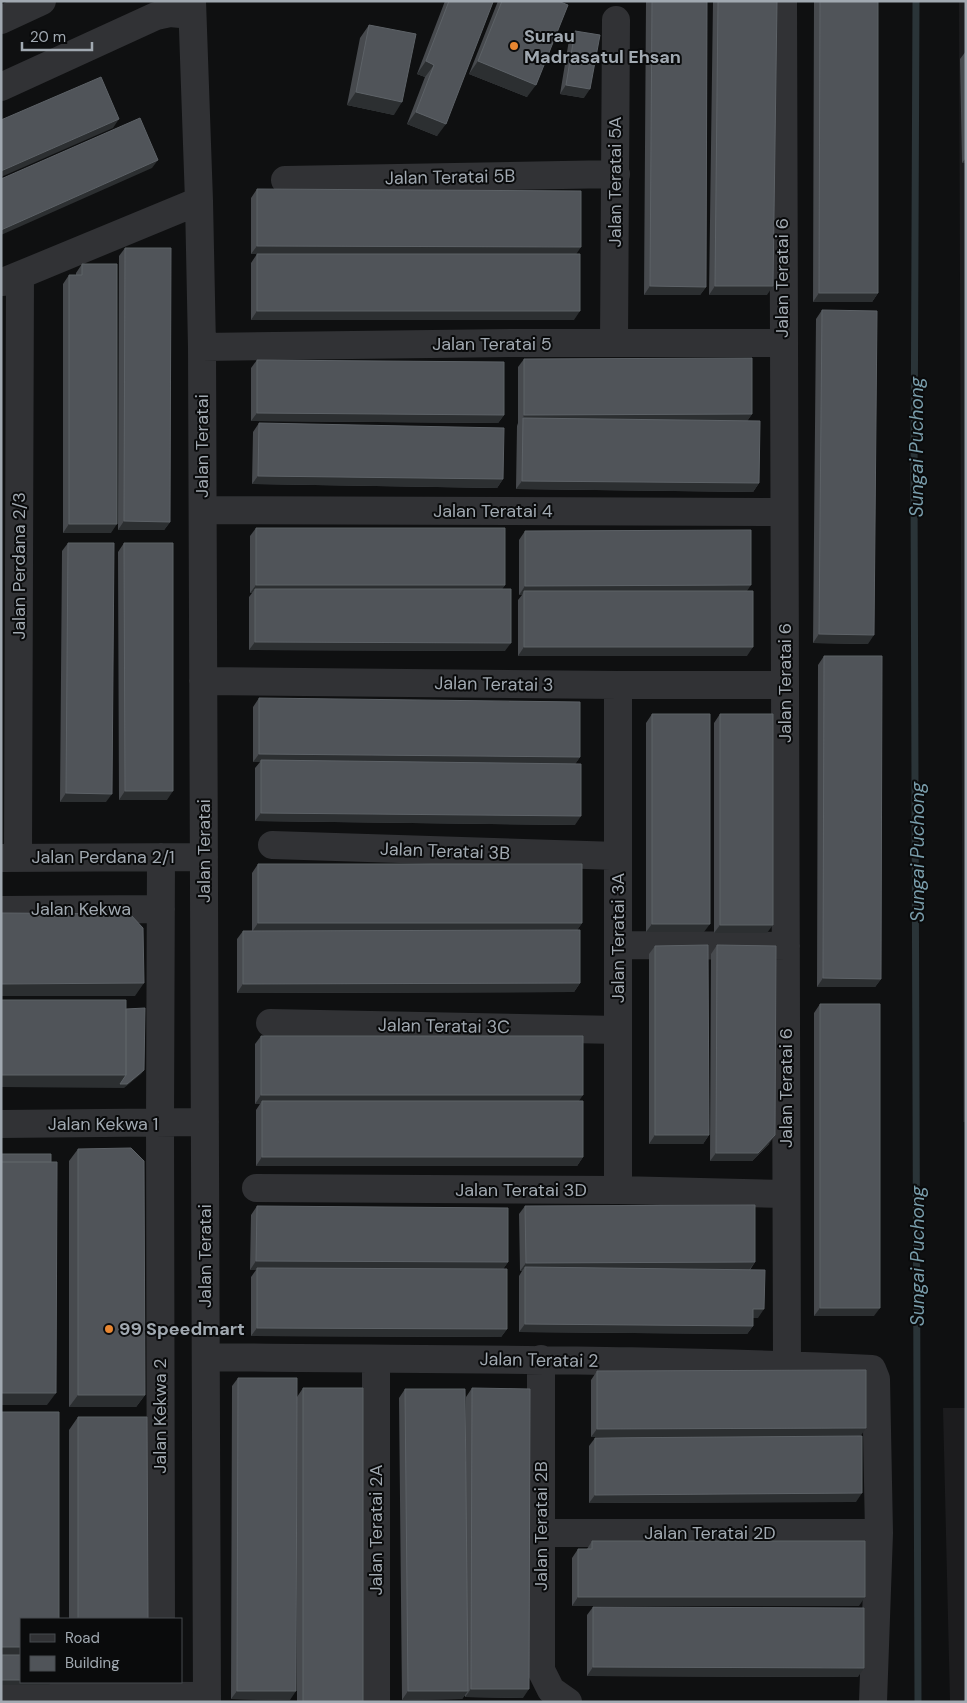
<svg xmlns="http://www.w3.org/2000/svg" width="967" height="1703" viewBox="0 0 967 1703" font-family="'DM Sans',sans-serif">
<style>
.built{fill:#1c1c1e}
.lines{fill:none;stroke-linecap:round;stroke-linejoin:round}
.stream{stroke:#2a3438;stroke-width:7}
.minor{stroke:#313235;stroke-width:28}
.wall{fill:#474a4e}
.shaded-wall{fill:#2c2f31}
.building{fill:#505459;stroke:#5d6267}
.poi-dot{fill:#e78631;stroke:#0a0b0c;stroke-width:2}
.labels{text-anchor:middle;stroke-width:4;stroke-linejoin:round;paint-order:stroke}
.poi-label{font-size:18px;font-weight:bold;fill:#a1a9b1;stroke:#0a0b0c;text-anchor:start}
.street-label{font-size:18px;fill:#a1a9b1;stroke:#0a0b0c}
.water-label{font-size:19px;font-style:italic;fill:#799dab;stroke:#0a0b0c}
</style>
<rect width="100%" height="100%" fill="#0f1011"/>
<path class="built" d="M959,1H966V1122H963Z
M943,1408H966V1702H950Z"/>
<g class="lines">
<path class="stream" d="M916,1L914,481L918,1702"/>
<path class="minor" d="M192,1L199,201L202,347L207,1702
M783,1C781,456 785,911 787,1365
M1,20L42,1
M1,87L156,16L170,13L192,15
M285,180L616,174
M3,282L199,201
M614,343L616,20
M202,347L512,343H782
M203,510L783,512
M203,681L618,685H785
M618,685V1190
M272,845L618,856
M18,857L20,275
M1,858L204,857
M1,910L161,909
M618,945L786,946
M270,1023L618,1030
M1,1124L205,1122
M256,1188L618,1190L786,1194
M206,1357C428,1360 650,1358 872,1369L876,1379L879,1533L873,1702
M376,1359V1702
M541,1359V1670L551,1690L568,1702
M541,1533H879
M161,1619L160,1123L161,857
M1,1695L207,1696"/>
</g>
<path class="wall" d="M445,1H491L437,136L407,124L425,77L417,74Z
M498,1H558L527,97L469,74Z
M646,1H707L706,287L700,295H644Z
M713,1H777L767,295H709Z
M814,1H878V293L872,302H813Z
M369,25L394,115L347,105L360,38Z
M575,31L584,98L560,94L569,40Z
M966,51V163H962L960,59Z
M257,189L576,254L574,320H251V263L257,254H251V198Z
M125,248L170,522L164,530H118L119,256Z
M82,264L111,533H63V284L69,275H76V273Z
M822,310L868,644L813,643L816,319Z
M524,359L752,414L747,421L759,483L753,492L516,489L517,426L518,423V367Z
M257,360L504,415L498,423L251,421V368Z
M259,423L503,479L497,488L252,484L253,432Z
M256,528L505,585L502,589L505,651L249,650V597L252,593H250V536Z
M525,531L747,591V656H518V600L522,595H519V540Z
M68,543L106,802H60L62,551Z
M124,543L167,800H119L118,552Z
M824,656L881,979L875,987H817L818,665Z
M259,698L580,757L575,764V825L255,821V768L260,762H253V707Z
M652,714L704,932H646V723Z
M720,714L767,933H714V723Z
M258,864L582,923L577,930L580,983L574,992L237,993V939L243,931H252V873Z
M717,945L769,1144L752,1161H710L711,954Z
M655,946L709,1135L703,1144H649V954Z
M820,1004L874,1316H814V1013Z
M261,1036L579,1101L583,1157L577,1166H256V1110L260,1104H255V1044Z
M78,1149L145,1395L136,1407H69V1161Z
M257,1206L508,1262L503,1269L507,1329L501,1337L251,1336V1277L256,1270H250L251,1215Z
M525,1206L755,1262L750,1270L758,1318H753V1326L747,1334L519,1332V1276L522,1271H520L519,1214Z
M597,1371L861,1436L856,1502L589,1503V1446L595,1438L666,1437H591V1380Z
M238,1378L297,1397L303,1388L363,1702H297V1445L290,1700L231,1699L232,1386Z
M472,1388L523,1698L465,1697V1695L462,1699L402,1700L399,1398L405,1389L466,1462V1397Z
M78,1417L148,1619H69V1430Z
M592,1541L859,1606H572V1558L578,1549H587Z
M593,1607L858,1677L587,1676V1615Z"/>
<path class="shaded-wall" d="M426,61L434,65L425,77L417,74Z
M478,61L536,85L527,97L469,74Z
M566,85L590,89L584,98L560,94Z
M356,92L402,102L394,115L347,105Z
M416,112L446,124L437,136L407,124Z
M119,119L113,128L1,177V171Z
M966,158V163H962Z
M158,160L152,168L1,235V230Z
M257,246L581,247L575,256L251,254Z
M650,286L706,287L700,295H644Z
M715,286H773L767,295H709Z
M819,293H878L872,302H813Z
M257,311H580L574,320H251Z
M257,413L504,415L498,423L251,421Z
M752,414L746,423L523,418L524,415Z
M258,476L503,479L497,488L252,484Z
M522,481L759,483L753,492L516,489Z
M124,521L170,522L164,530H118Z
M69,524H117L111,533H63Z
M256,585H505L499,593L255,589L252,593H250Z
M751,585L745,594L524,591L522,595H519L525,586Z
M819,634L874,635L868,644L813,643Z
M255,642L511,643L505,651L249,650Z
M524,647H753L747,656H518Z
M259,754L580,757L574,766L261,760L260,762H253Z
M125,791H173L167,800H119Z
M66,793L112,794L106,802H60Z
M261,813L581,816L575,825L255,821Z
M258,923H582L576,932H252Z
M652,924H710L704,932H646Z
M720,925H773L767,933H714Z
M823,978L881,979L875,987H817Z
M144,983L135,996H1V984Z
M580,983L574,992L237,993L243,984Z
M144,1070L141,1074L124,1088L1,1087V1075Z
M261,1095H583L577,1104L262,1101L260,1104H255Z
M655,1135H709L703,1144H649Z
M775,1135L769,1144L752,1161H710L716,1153Z
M262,1157H583L577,1166H256Z
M256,1261L508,1262L502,1271L257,1268L256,1270H250Z
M755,1262L749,1270L525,1267L522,1271H520L526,1263Z
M820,1308H880L874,1316H814Z
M753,1309H764L758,1318H747Z
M525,1324L753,1326L747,1334L519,1332Z
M257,1328L507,1329L501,1337L251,1336Z
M1,1393H56L47,1405H1Z
M78,1395H145L136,1407H69Z
M866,1428L860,1437H591L597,1429Z
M862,1493L856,1502L589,1503L595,1495Z
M578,1597H865L859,1606H572Z
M1,1647H21V1660H1Z
M593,1667L864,1668L858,1677L587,1676Z
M1,1680H21V1682H51L49,1685H1Z
M78,1682H124L122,1683Z
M471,1689H529L523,1698L465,1697Z
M237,1691H296L290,1700L231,1699Z
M408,1691H468L462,1699L402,1700Z"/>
<path class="building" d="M449,1H491L493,2L446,124L416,112L434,65L426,61Z
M502,1H558L568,5L536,85L478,61Z
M652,1H707L706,287L650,286Z
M718,1H777L773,286H715Z
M820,1H878V293H819Z
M369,25L416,34L402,102L356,92Z
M575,31L600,35L590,89L566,85Z
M101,77L119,119L1,171V120Z
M140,118L158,160L1,230V179Z
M257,189L581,191V247L257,246Z
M125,248H171L170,522L124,521Z
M257,254H580V311H257Z
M82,264H117V524H69V275H82Z
M822,310L877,311L874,635L819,634Z
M752,358V414L524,415V359Z
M257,360L504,362V415L257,413Z
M523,418L760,421L759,483L522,481Z
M259,423L504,428L503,479L258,476Z
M256,528H505V585H256Z
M751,530V585L525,586V531Z
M68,543H114L112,794L66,793Z
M124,543H173V791H125Z
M255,589H511V643L255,642Z
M524,591H753V647H524Z
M824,656H882L881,979L823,978Z
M259,698L580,702V757L259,754Z
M652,714H710V924H652Z
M720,714H773V925H720Z
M261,760L581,764V816L261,813Z
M258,864H582V923H258Z
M1,913L130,914L143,928L144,983L1,984Z
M580,930V983L243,984V931Z
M708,945L709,1135H655V946Z
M717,945L776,946L775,1135L758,1153H716Z
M1,1000H126V1075H1Z
M820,1004H880V1308H820Z
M145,1008L144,1070L127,1084H120L126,1075V1009Z
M261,1036H583V1095H261Z
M262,1101H583V1157H262Z
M131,1148L144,1161L145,1395H78V1149Z
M1,1154H51V1162H1Z
M1,1162H57L56,1393H1Z
M755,1205V1262L526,1263L525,1206Z
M257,1206L508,1208V1262L256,1261Z
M525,1267L765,1270L764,1309H753V1326L525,1324Z
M257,1268L507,1269V1329L257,1328Z
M866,1370V1428L597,1429V1371Z
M238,1378H297L296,1691H237Z
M303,1388H363V1702H303Z
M472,1388L530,1389L529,1689H471Z
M405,1389H465L468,1691H408Z
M1,1412H59V1619H21V1647H1Z
M78,1417H147L148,1619H78Z
M862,1436V1493L595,1495V1438Z
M592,1541H865V1597H578V1549H592Z
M593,1607L864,1608V1668L593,1667Z
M1,1655H21V1680H1Z"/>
<g class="poi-dot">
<circle cx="514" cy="46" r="5"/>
<circle cx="109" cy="1329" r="5"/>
</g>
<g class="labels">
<g class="poi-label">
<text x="524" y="42">Surau<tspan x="524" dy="21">Madrasatul Ehsan</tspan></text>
<text x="119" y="1335">99 Speedmart</text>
</g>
<g class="street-label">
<text transform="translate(450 177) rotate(-1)" y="6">Jalan Teratai 5B</text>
<text transform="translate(615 182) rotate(-90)" y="6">Jalan Teratai 5A</text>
<text transform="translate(782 278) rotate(-90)" y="6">Jalan Teratai 6</text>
<text x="492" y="350">Jalan Teratai 5</text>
<text transform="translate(202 446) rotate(-90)" y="6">Jalan Teratai</text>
<text x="493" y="517">Jalan Teratai 4</text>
<text transform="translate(19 566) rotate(-90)" y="6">Jalan Perdana 2/3</text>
<text transform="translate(785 683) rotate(-90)" y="6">Jalan Teratai 6</text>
<text transform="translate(494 684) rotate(1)" y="6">Jalan Teratai 3</text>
<text transform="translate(204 851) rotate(-90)" y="6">Jalan Teratai</text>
<text transform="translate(445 851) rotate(2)" y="6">Jalan Teratai 3B</text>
<text x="103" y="863">Jalan Perdana 2/1</text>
<text x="81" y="915">Jalan Kekwa</text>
<text transform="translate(618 938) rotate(-90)" y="6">Jalan Teratai 3A</text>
<text transform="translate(444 1026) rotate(1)" y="6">Jalan Teratai 3C</text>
<text transform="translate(786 1088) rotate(-90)" y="6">Jalan Teratai 6</text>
<text x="103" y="1130">Jalan Kekwa 1</text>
<text x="521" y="1196">Jalan Teratai 3D</text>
<text transform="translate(205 1256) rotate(-90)" y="6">Jalan Teratai</text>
<text transform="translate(539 1360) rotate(1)" y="6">Jalan Teratai 2</text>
<text transform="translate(160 1416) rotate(-90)" y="6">Jalan Kekwa 2</text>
<text transform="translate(541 1526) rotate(-90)" y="6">Jalan Teratai 2B</text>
<text transform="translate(376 1530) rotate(-90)" y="6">Jalan Teratai 2A</text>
<text x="710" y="1539">Jalan Teratai 2D</text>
</g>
<g class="water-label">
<text transform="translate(916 447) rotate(-90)" y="7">Sungai Puchong</text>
<text transform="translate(917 852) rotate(-90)" y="7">Sungai Puchong</text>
<text transform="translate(917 1256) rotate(-90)" y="7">Sungai Puchong</text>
</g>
</g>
<rect width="967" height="1703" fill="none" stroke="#a1a9b1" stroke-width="5"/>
<rect x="20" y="1618" width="162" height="65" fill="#0a0b0c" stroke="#464a4e"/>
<rect x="30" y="1634" width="25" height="8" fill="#313235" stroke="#464a4e"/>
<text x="65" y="1643" font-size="15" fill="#a1a9b1">Road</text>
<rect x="30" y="1656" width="25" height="15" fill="#505459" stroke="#464a4e"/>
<text x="65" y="1668" font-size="15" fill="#a1a9b1">Building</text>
<path d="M22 42v8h70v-8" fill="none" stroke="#a1a9b1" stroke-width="2.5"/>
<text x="30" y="42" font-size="15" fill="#a1a9b1" stroke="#0a0b0c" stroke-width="4" paint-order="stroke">20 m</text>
</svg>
